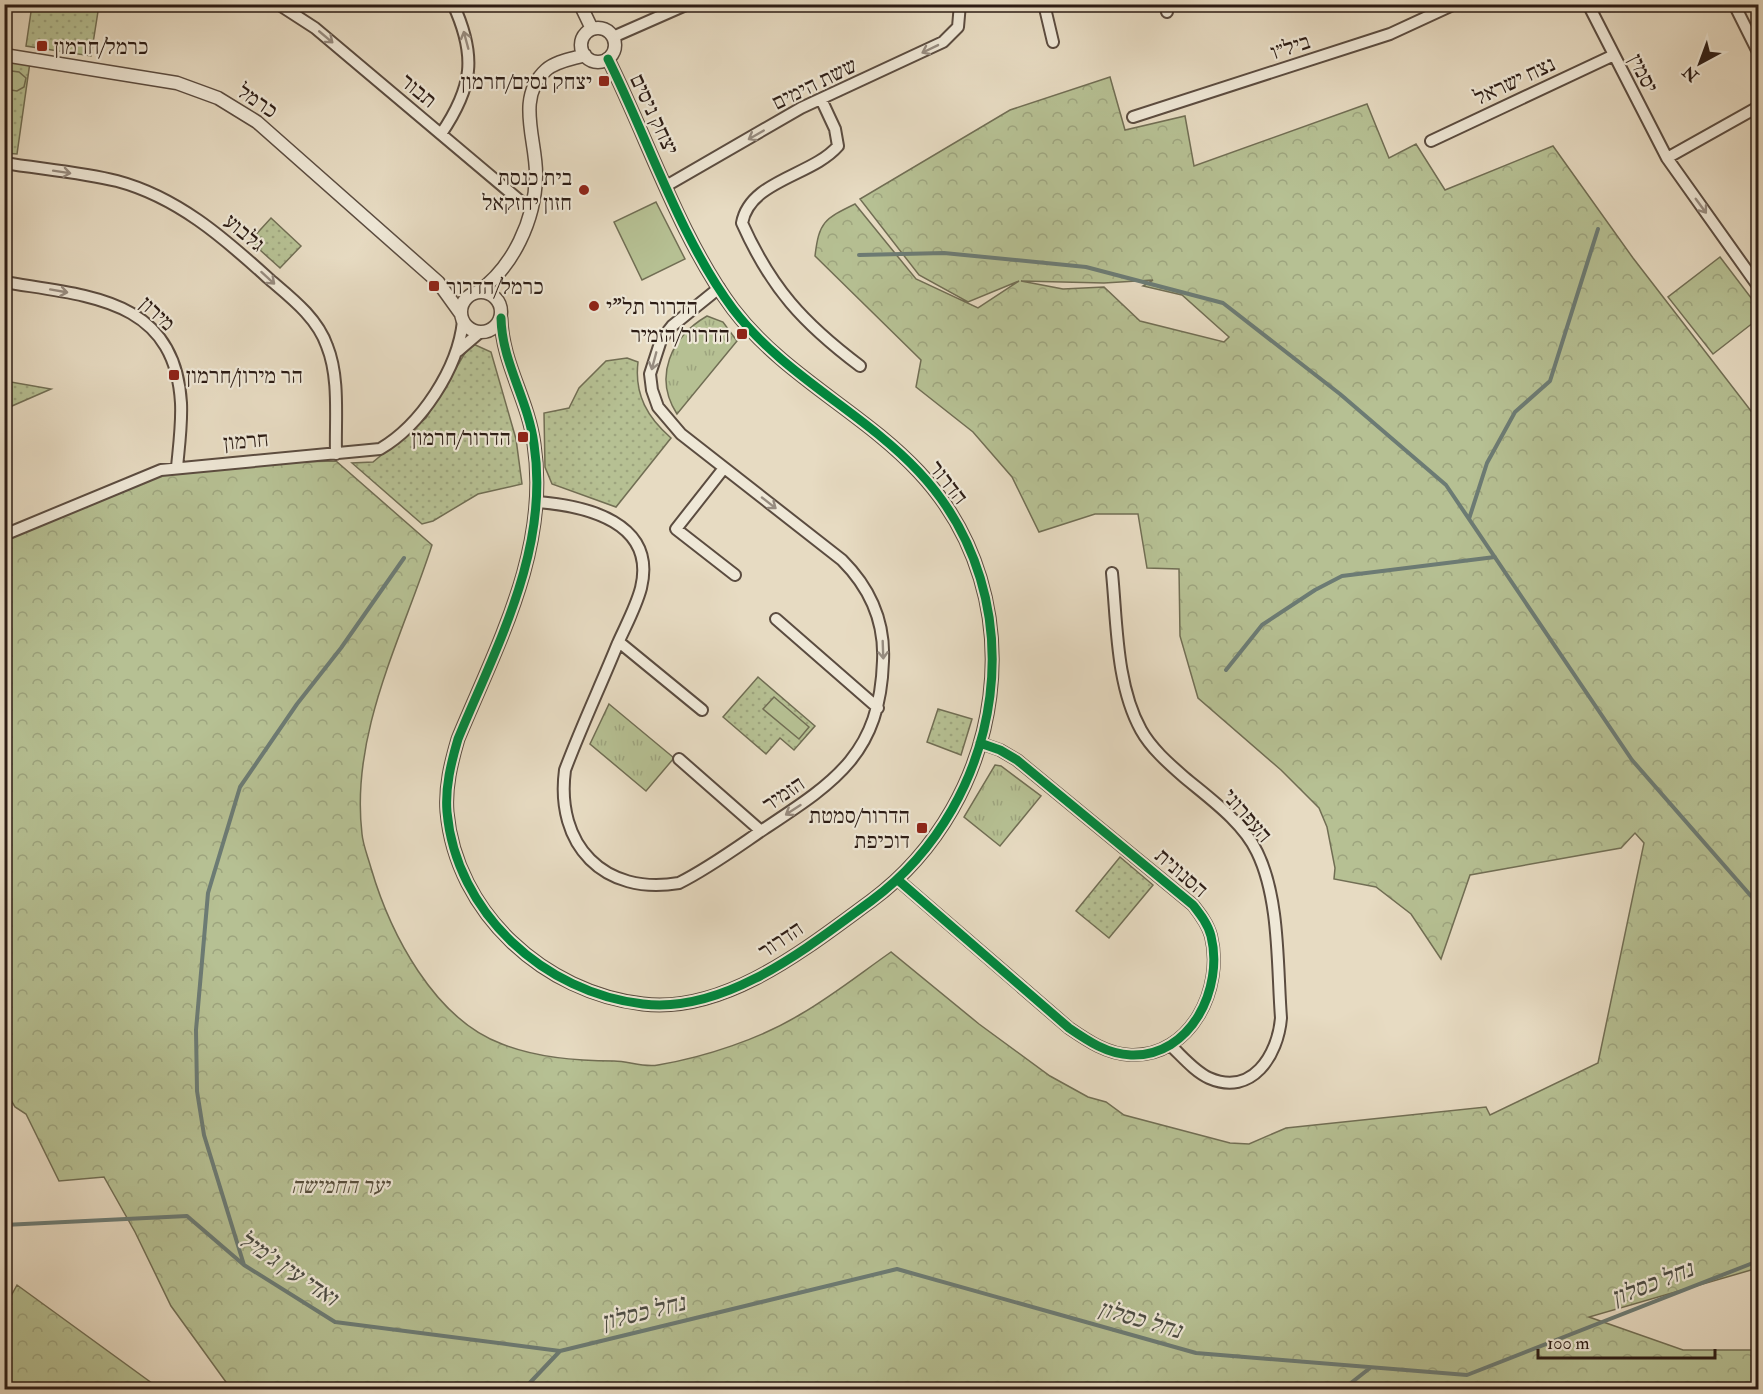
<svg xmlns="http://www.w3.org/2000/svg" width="1763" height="1394" viewBox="0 0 1763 1394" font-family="'IM FELL Double Pica','Frank Ruhl Libre',serif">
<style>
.grass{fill:url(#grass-tufts);stroke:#716e54;stroke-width:1.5}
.forest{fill:url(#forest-crowns);stroke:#716e54;stroke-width:1.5;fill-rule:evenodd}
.park{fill:url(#park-dots);stroke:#716e54;stroke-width:1.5}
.garden{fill:#b6c093;stroke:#716e54;stroke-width:1.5}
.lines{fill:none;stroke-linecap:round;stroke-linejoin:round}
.stream{stroke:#6c7b74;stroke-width:4}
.minor-casing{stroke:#5b4c40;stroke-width:14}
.tertiary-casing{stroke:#5b4c40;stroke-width:15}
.minor{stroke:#efe8d7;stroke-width:10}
.tertiary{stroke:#efe8d7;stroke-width:12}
.cycleway-casing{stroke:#efe8d7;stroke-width:13}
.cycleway{stroke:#00873e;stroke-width:9}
.oneway{stroke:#978c80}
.poi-dot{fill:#8f2418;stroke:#efe8d7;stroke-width:2}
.labels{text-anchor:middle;stroke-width:4.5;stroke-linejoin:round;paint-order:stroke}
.poi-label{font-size:22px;fill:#2c1c15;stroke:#efe8d7;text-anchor:end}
.street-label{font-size:22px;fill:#2c1c15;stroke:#efe8d7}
.park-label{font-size:22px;font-style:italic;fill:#554d3b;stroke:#efe8d7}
.water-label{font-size:24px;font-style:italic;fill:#4c4c44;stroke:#efe8d7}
</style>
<defs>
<pattern id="grass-tufts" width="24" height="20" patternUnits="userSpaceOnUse" patternTransform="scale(1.5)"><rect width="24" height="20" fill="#b6c093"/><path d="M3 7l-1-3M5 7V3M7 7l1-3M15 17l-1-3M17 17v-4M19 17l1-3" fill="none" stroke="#9da47e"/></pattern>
<pattern id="forest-crowns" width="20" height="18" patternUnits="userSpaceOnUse" patternTransform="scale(1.5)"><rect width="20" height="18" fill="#b6c093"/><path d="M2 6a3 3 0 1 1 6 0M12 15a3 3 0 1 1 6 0" fill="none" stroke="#9da47e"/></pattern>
<pattern id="park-dots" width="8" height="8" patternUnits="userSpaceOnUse" patternTransform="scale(1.5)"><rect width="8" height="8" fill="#b6c093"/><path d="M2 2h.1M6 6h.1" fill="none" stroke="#9da47e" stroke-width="1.8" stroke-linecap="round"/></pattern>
</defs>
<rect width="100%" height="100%" fill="#e7dbc2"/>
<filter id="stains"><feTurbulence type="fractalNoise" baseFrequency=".00333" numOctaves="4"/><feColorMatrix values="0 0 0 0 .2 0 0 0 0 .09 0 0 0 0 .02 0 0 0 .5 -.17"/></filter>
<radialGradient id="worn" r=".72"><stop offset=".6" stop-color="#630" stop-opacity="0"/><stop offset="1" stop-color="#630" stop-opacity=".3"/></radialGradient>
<path class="grass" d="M707,316L723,322L737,341L677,414C653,377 671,337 707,316Z
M609,704L674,758L646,791L590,744Z
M995,765L1001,766L1041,796L1000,846L964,817Z"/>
<path class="forest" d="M1110,77L1125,130L1185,116L1194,166L1367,104L1389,158L1416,144L1445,190L1553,146L1633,258L1758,420V1268L1589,1317L1683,1350H1758V1389H231L171,1306L135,1232L104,1177L59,1181L26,1114L15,1107L5,1090V534L179,465L336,461L432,545C402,638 350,733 362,834C363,845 368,857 371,868C390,933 434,1019 502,1044C537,1058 576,1061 614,1061C628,1061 644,1068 658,1065C705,1057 760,1039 801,1014C832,996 861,973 891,952L979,1024L1050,1076L1088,1097L1106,1102L1124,1115L1230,1143L1249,1144L1286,1128L1486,1107L1490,1115L1598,1063L1644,843L1635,833L1621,848L1470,875L1441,959L1411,914L1376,887L1334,879L1335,868L1327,827L1319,808L1281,770L1198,698L1180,636L1179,569L1147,568L1138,514H1095L1039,532L1012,477L973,432L916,387L921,360L815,256C819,222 824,219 855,204L916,279L978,308L1019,281L968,302L919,275L860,199L1010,110ZM1153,280L1143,286L1182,295L1229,337L1224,342L1140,321L1104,287L1063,289L1021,281L1104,283Z
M1720,257L1758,307V319L1713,354L1668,297Z
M17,1285L160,1389H5V1307Z"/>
<path class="park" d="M32,5H99L91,56L26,46Z
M5,58L30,62L17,154L5,153Z
M271,218L301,246L280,268L250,241Z
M471,343L491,352L516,439L522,484L478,494L433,521L422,524L352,463L373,462L426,418Z
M627,358L638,362C634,395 648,418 671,438L616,507L552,484L545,467L544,413L569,408L579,388L606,361Z
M4,381H5L51,389L5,409Z
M758,677L815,726L794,750L780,738L766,754L723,717Z
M938,709L972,719L961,755L927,742Z
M1120,857L1153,885L1109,938L1076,911Z"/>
<path class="garden" d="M4,70L19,72L26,78L24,87L17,91L5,89Z
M656,202L685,259L642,280L614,222Z
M774,697L809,727L799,739L763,709Z"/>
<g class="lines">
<path class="stream" d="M859,255L944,253L1086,267L1223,303L1340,394L1446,485L1632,760L1758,904
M1469,519L1487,463L1515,412L1550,381L1598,229
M1226,670L1262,625L1315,590L1342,576L1495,557
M4,1225L187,1216L244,1265L335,1322L560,1351
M244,1265L204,1135L197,1091L196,1030L208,893L240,787L297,704L341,648L404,558
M523,1390L560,1351L897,1269L1196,1353L1467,1375L1758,1261
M1342,1390L1370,1368"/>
<defs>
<path id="minor" d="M278,4L315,28L531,210
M1044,4L1053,42
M1165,4L1167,12
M1588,4L1667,158L1758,286
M1734,4L1758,52
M613,37L688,4
M821,99L835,129L838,146C812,176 750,180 742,223C771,288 803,323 860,366
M1133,117L1390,34L1455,4
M441,134C473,87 477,56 453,4
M1431,141L1614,55
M1667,158L1758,107
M4,163C41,169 81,172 117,181C177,197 223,237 268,278C290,297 317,317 327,346C340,378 335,420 336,454
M666,186L801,108L943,42L958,27L960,4
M4,282C86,296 175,297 181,403C182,424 179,446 177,467
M458,351L479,333
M724,468L676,529L735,575
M538,502C586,506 657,522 641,588C636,607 626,625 618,643C601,685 581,727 565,770C555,845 604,896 679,883C709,868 736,848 764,829C835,782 880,754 883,661C885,620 870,588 842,560L681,434L658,407L652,390L650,374L661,340L672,326L719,288
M4,535L161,470L380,449C421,425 458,369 463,321
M1112,573C1117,623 1116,685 1141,730C1151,748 1168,763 1184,777C1209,798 1243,822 1257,852C1280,899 1277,966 1281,1018C1278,1055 1252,1097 1209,1078C1194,1071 1182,1056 1170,1045
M776,619L878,708
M619,642L702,710
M679,759L761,831
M898,880L1069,1028C1088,1041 1107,1054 1131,1055C1191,1057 1224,988 1211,936C1208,924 1200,914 1193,905L1017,760L1000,750L980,743"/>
<path id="tertiary" d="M580,4L592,29
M581 45a17 17 0 1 1 34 0a17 17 0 1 1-34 0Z
M4,55L177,83L218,98L257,122L438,282L461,314
M461 312a20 20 0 1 1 40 0a20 20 0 1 1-40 0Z
M478,292C513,267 535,220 536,176C537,141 515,98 546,70C556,61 572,59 585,55
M501,318C502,363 528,399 534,444C550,549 497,645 458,739C451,763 445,787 447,812C456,913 545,993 643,1004C726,1014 808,947 871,901C1006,801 1037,598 919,472C863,412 784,376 733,309C680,238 648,139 608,59"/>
</defs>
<use href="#minor" class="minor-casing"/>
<use href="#tertiary" class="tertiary-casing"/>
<use href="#minor" class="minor"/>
<use href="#tertiary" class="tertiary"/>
<defs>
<path id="cycleway" d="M501,318C502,363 528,399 534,444C550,549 497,645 458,739C451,763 445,787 447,812C456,913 545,993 643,1004C726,1014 808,947 871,901C1006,801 1037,598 919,472C863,412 784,376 733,309C680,238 648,139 608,59
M898,880L1069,1028C1088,1041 1107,1054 1131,1055C1191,1057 1224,988 1211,936C1208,924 1200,914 1193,905L1017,760L1000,750L980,743"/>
</defs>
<use href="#cycleway" class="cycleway-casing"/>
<use href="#cycleway" class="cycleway"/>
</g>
<defs><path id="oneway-shaft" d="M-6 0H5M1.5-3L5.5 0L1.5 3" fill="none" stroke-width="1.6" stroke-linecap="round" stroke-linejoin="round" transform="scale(1.5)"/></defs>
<g class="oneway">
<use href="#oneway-shaft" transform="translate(326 37) rotate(40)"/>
<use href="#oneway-shaft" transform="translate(466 40) rotate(-105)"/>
<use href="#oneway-shaft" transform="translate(930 49) rotate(154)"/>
<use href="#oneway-shaft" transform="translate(756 135) rotate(150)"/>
<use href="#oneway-shaft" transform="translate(62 172) rotate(9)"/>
<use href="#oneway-shaft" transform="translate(1701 206) rotate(54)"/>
<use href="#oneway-shaft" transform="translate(268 278) rotate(42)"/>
<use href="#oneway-shaft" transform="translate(59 291) rotate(10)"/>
<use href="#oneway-shaft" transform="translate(654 361) rotate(105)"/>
<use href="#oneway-shaft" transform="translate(769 503) rotate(38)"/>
<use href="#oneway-shaft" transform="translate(883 650) rotate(88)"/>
<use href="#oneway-shaft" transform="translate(793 810) rotate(147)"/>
</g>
<g class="poi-dot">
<rect x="36" y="40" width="12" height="12" rx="3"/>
<rect x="598" y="75" width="12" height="12" rx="3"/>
<circle cx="584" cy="190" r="6"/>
<rect x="428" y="280" width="12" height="12" rx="3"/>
<circle cx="594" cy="306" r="6"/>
<rect x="736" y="328" width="12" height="12" rx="3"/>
<rect x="168" y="369" width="12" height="12" rx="3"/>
<rect x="517" y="431" width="12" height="12" rx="3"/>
<rect x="916" y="822" width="12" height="12" rx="3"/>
</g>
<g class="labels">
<g class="poi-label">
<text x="54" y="54" text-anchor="start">כרמל/חרמון</text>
<text x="592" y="89">יצחק נסים/חרמון</text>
<text x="572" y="185">בית כנסת<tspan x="572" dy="25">חזון יחזקאל</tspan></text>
<text x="446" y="294" text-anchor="start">כרמל/הדרור</text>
<text x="606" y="314" text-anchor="start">הדרור תל"י</text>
<text x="730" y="342">הדרור/הזמיר</text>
<text x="186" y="383" text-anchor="start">הר מירון/חרמון</text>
<text x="511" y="445">הדרור/חרמון</text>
<text x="910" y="823">הדרור/סמטת<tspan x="910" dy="25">דוכיפת</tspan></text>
</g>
<g class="street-label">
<text transform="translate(1290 46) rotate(-18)" y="8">ביל״ו</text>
<text transform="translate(1644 73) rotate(63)" y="8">יסמין</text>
<text transform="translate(1514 80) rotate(-25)" y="8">נצח ישראל</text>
<text transform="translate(814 83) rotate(-26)" y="8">ששת הימים</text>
<text transform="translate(419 90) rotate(40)" y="8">תבור</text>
<text transform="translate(258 100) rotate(34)" y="8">כרמל</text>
<text transform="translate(655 114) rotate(65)" y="8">יצחק ניסים</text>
<text transform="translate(245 232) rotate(40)" y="8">גלבוע</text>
<text transform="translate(158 313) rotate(43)" y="8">מירון</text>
<text transform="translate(246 440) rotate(-5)" y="8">חרמון</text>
<text transform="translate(949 482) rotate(52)" y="8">הדרור</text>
<text transform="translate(783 793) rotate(-34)" y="8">הזמיר</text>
<text transform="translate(1248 815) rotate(49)" y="8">העפרוני</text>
<text transform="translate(1182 872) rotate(41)" y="8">הסנונית</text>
<text transform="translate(780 939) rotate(-34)" y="8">הדרור</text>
</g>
<g class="park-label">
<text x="340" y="1193">יער החמישה</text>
</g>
<g class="water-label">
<text transform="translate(288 1268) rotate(34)" y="8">ואדי עין ג'מיל</text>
<text transform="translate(1652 1283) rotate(-21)" y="8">נחל כסלון</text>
<text transform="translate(643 1312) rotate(-14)" y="8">נחל כסלון</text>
<text transform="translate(1140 1319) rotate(16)" y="8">נחל כסלון</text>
</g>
</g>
<rect width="1763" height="1394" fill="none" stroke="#e7dbc2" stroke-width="24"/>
<rect x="6" y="6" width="1751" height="1382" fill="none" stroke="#2c1c15" stroke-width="3"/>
<rect x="12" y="12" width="1739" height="1370" fill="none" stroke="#2c1c15" stroke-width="1.5"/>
<g transform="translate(1700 63) rotate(221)" stroke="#efe8d7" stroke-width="4.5" paint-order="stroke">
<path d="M0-4.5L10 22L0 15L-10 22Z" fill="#2c1c15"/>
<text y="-9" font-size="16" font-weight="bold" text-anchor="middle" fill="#2c1c15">N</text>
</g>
<path d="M1538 1349v9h177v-9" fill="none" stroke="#2c1c15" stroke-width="3"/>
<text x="1547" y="1349" font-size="18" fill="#2c1c15" stroke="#efe8d7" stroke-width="4.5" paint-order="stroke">100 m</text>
<rect width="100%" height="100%" filter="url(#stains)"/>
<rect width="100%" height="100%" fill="url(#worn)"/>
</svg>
